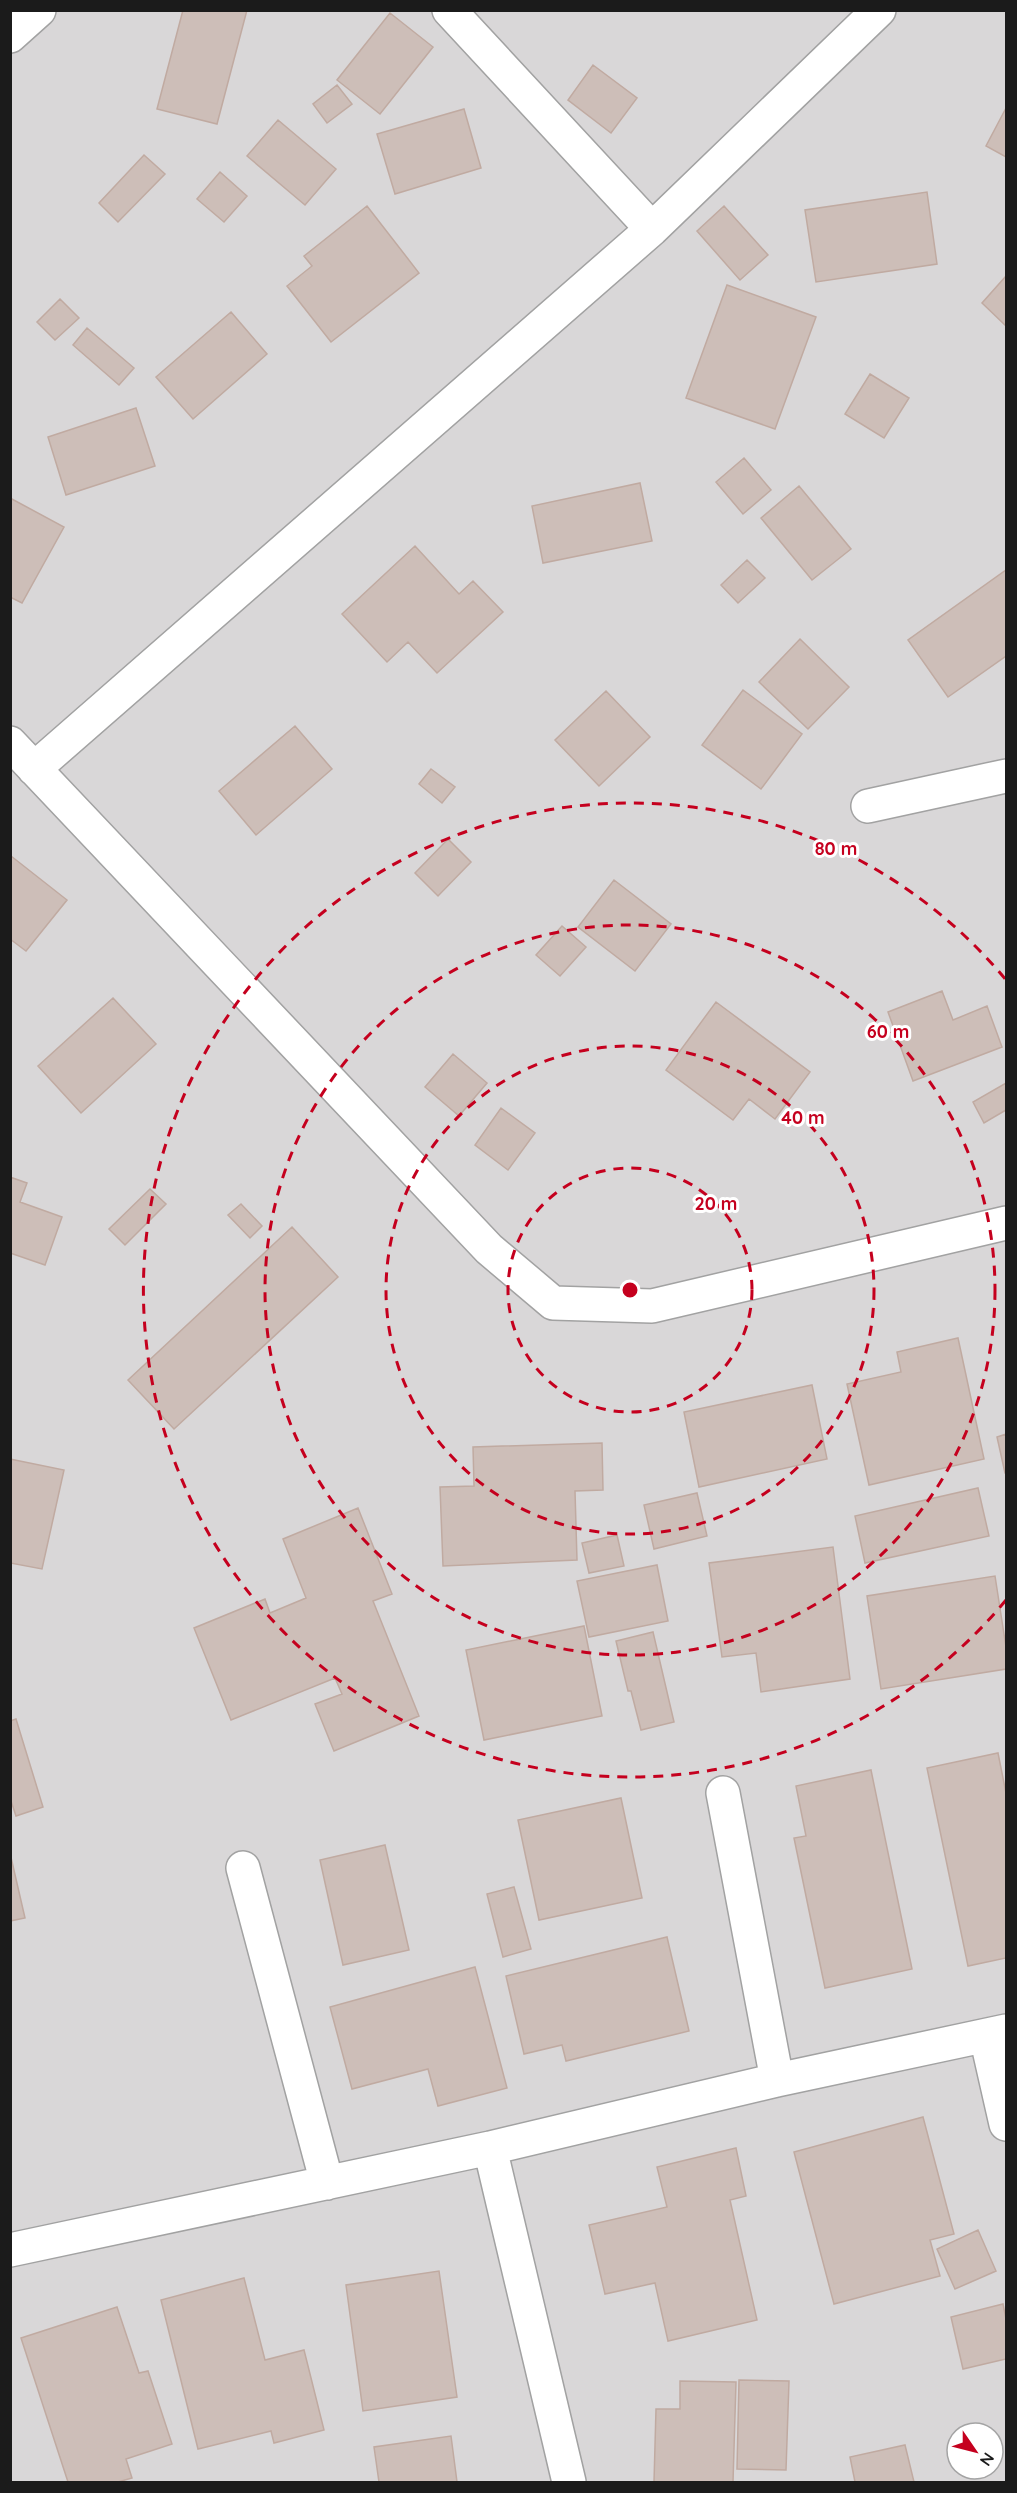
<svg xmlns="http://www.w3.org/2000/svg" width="1017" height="2493" viewBox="0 0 1017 2493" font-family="Quicksand,sans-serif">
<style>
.residential{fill:#d9d7d8;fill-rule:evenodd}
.building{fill:#cdbeb8;stroke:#c0aaa1;stroke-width:1.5}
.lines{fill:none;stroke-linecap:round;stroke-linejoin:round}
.minor-casing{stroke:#a2a2a2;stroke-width:36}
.minor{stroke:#fff;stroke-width:33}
.ring{fill:none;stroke:#c5001e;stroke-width:3;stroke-dasharray:10 8}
.centre{fill:#c5001e;stroke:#fff;stroke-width:3}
.ring-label{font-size:18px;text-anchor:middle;font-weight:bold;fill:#c5001e;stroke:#fff;stroke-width:6;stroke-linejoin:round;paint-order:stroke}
</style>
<rect width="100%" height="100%" fill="#ede6df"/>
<path class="residential" d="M11,11H1006V2482H11ZM957,2433H993V2469H957Z"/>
<path class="building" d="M183,10H247L217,124L157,109Z
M390,13L433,47L380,114L337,80Z
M593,65L637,98L611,133L568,100Z
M337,85L352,104L327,123L313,104Z
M1006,108V157L986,146Z
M464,109L481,168L395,194L377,134Z
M278,120L336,169L305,205L247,156Z
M144,155L165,174L118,222L99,203Z
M220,172L247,196L224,222L197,199Z
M927,192L937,264L816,282L805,210Z
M367,206L419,273L331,342L287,286L312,266L304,256Z
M724,206L768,255L740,280L697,231Z
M1006,276V326L982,303Z
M727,285L816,317L775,429L686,398Z
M60,299L79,318L55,340L37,322Z
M231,312L267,354L193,419L156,377Z
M87,328L134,368L119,385L73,345Z
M870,374L909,398L884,438L845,414Z
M136,408L155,466L66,495L48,437Z
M744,458L771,490L743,514L716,482Z
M640,483L652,541L543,563L532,506Z
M799,486L851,549L812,580L761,518Z
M10,498L64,527L22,603L10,597Z
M415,546L459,594L473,581L503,612L437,673L408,642L387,662L342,614Z
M747,560L765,578L738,603L721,585Z
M1006,570V656L948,697L908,640Z
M800,639L849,687L808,729L759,682Z
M743,690L802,734L761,789L702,745Z
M606,691L650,737L599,786L555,740Z
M295,726L332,769L256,835L219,791Z
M431,769L455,787L442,803L419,784Z
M448,839L471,862L438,896L415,873Z
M11,856L67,900L26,951L10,939Z
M614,880L671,924L635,971L578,927Z
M562,926L586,947L560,976L536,955Z
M942,991L953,1020L987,1006L1002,1047L913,1081L888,1012Z
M113,998L156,1044L81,1113L38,1066Z
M716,1002L810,1072L775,1119L749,1099L733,1120L666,1070Z
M453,1054L487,1083L459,1116L425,1087Z
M1006,1083V1110L984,1123L973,1102Z
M501,1108L535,1133L508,1170L475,1145Z
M10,1177L27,1183L20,1202L62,1217L45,1265L10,1253Z
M150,1189L166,1204L125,1245L109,1229Z
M241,1204L262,1226L250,1238L228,1215Z
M292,1227L338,1277L174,1429L128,1380Z
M958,1338L984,1459L869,1485L847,1384L901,1372L897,1352Z
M812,1385L827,1459L699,1487L684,1412Z
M1006,1434V1473H1005L997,1437Z
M602,1443L603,1490L575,1491L577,1560L443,1566L440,1487L474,1486L473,1447Z
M10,1459L64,1470L42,1569L10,1563Z
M978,1488L989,1536L865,1563L855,1516Z
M697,1493L707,1536L654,1549L644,1505Z
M358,1508L392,1594L373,1601L419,1716L334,1751L315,1704L342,1694L335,1678L231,1720L194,1628L265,1599L270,1613L306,1598L283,1539Z
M617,1535L624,1566L589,1573L582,1543Z
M833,1547L850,1679L761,1692L756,1653L722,1657L709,1563Z
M657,1565L668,1621L589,1637L577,1581Z
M995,1576L1006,1647V1669L881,1689L867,1596Z
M584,1626L602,1716L484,1740L466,1650Z
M653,1632L674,1722L641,1730L631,1691H628L616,1641Z
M16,1719L43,1807L16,1816L10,1798V1721Z
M998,1753L1006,1793V1958L968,1966L927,1768Z
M871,1770L912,1969L825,1988L794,1838L806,1836L796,1786Z
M621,1798L642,1898L539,1920L518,1820Z
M385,1845L409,1950L343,1965L320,1860Z
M10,1853L25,1918L10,1921Z
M514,1887L531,1949L503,1957L487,1894Z
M667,1937L689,2031L566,2061L562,2045L524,2054L506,1976Z
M475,1967L507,2088L438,2106L428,2069L352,2089L330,2007Z
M923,2117L954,2234L930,2240L940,2276L834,2304L794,2152Z
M736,2148L746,2196L730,2200L757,2320L668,2341L655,2283L605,2294L589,2225L667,2207L657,2167Z
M978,2230L996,2271L955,2289L937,2249Z
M439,2271L457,2397L363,2411L346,2285Z
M244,2278L265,2360L304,2350L324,2430L274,2443L271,2431L198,2449L161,2300Z
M1003,2304L1006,2319V2359L963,2369L951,2317Z
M117,2307L139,2373L148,2371L172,2444L126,2459L132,2478L118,2482H68L21,2338Z
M739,2380L789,2381L786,2470L737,2469Z
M680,2381L736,2382L733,2482H654L656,2409H680Z
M451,2436L457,2482H379L374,2447Z
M905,2445L914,2482H855L850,2457Z"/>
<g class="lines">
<defs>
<path id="minor" d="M449,10L652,229
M10,36L39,10
M10,743L489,1249L553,1303L652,1306L1006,1223
M34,769L652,229L879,10
M868,806L1006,776
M723,1793L777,2080
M243,1868L327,2183
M986,2036L1006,2124
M490,2148L569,2482
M10,2250L490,2148L777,2080L1006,2031"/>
</defs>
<use href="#minor" class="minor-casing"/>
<use href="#minor" class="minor"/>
</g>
<g class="ring">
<circle cx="630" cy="1290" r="122"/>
<circle cx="630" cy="1290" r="244"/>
<circle cx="630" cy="1290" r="365"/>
<path d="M1006 1600A487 487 0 1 1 1006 980"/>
</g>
<circle cx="630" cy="1290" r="9" class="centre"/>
<g class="ring-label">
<text x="836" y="855">80 m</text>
<text x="888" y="1038">60 m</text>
<text x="803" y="1124">40 m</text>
<text x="716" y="1210">20 m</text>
</g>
<rect width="1017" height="2493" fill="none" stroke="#1b1b1b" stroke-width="24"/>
<g transform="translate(975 2451) rotate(125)"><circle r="28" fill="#ffffff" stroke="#a4a4a4" stroke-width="1.5"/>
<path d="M0-4.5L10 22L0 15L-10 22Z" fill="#c5001e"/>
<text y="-9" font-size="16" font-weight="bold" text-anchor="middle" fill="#1b1b1b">N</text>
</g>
</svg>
